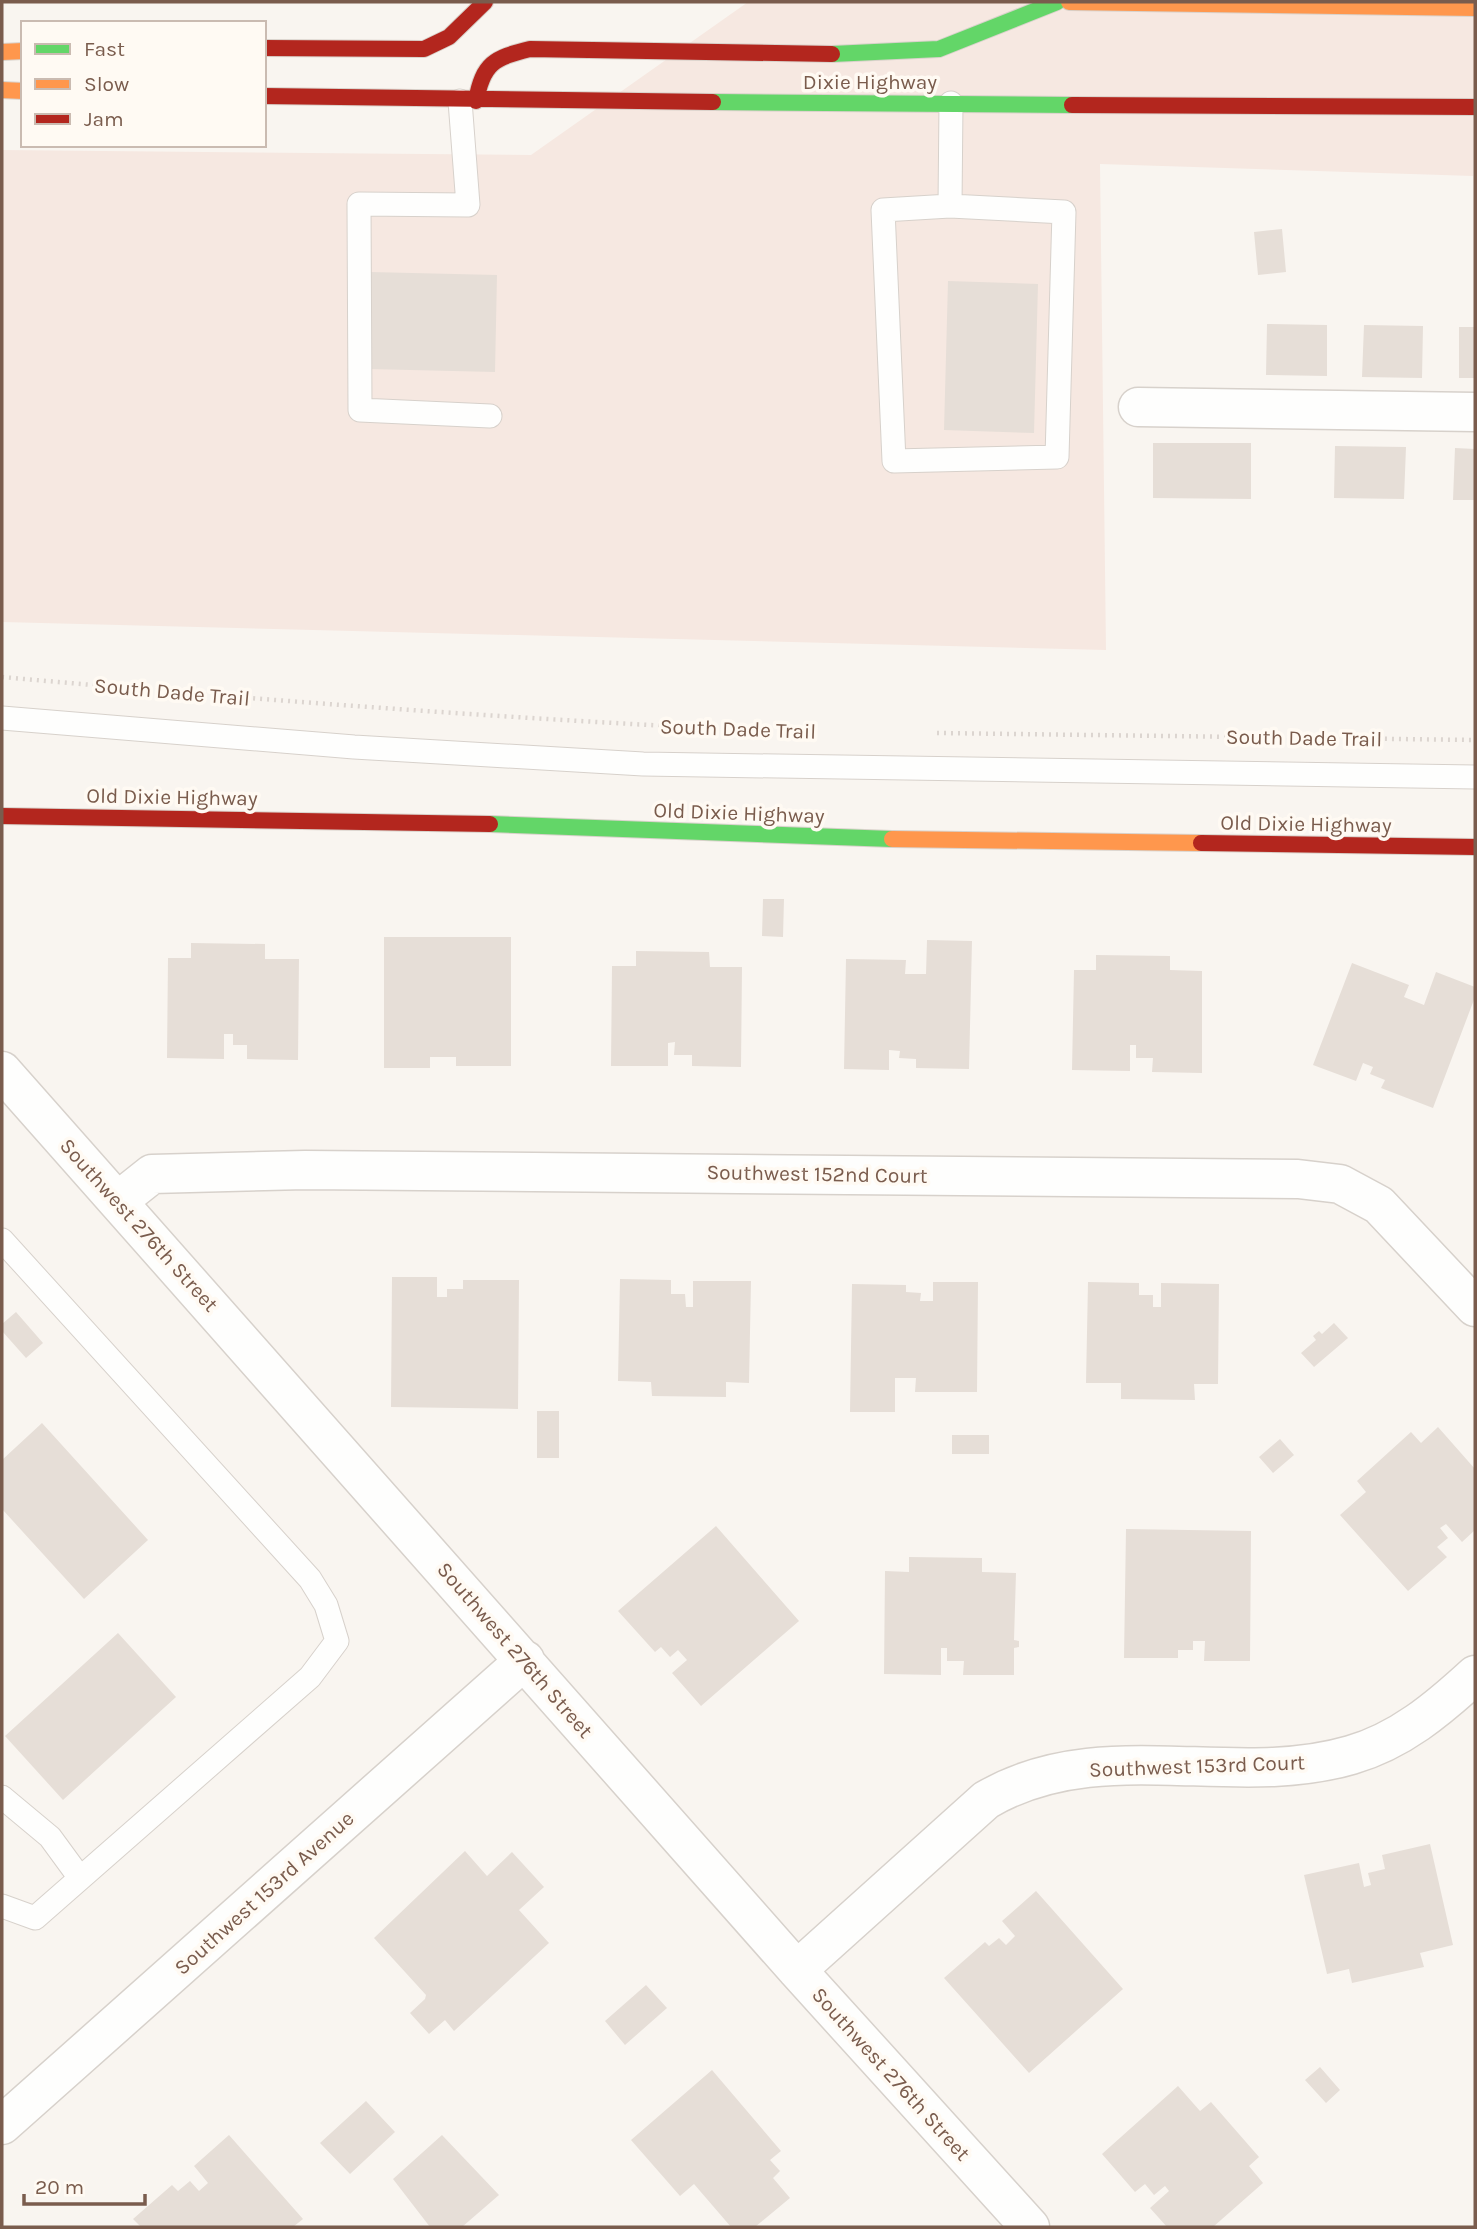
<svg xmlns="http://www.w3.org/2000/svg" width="1477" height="2229" viewBox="0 0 1477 2229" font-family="Karla,sans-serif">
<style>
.commercial{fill:#f6e8e1}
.building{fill:#e6ded7}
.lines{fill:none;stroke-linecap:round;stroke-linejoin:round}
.lane-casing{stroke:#d7d1cb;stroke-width:25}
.street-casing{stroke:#d7d1cb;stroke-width:41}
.fast-casing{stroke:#d9d2cb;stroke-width:18}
.slow-casing{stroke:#d9d2cb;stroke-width:18}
.jam-casing{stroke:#d9d2cb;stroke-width:18}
.path{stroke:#dcd5d0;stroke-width:4.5;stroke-dasharray:2 5;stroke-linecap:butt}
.lane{stroke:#fefefd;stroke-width:23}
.street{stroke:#fefefd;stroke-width:38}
.fast{stroke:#63d668;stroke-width:16}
.slow{stroke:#ff974d;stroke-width:16}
.jam{stroke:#b3261e;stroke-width:16}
.labels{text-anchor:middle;stroke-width:7;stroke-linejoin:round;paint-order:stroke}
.street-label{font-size:21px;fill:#7a5c4d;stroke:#fffaf3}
</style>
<rect width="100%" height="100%" fill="#f9f5f0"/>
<path class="commercial" d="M748,2H1475L1473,176L1100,164L1106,650L2,622V150L531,155Z"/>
<path class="building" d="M1282,229L1286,272L1258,275L1254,232Z
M370,272L497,275L495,372L368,369Z
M948,281L1038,284L1034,433L944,430Z
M1267,324L1327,325V376L1266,375Z
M1364,325L1423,326L1422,378L1362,377Z
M1459,327H1475V378H1459Z
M1153,443H1251V499L1153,498Z
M1335,446L1406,447L1404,499L1334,498Z
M1455,448L1475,449V500H1453Z
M763,899H784L783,937L762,936Z
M384,937H511V1066H456V1057H430V1068H384Z
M927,940L972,941L969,1069L916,1068V1059L899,1058L900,1051L889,1050V1070L844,1069L846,959L906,960L905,974H926Z
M191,943L265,944V959H299L298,1060L247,1059V1045H233V1034H224V1059L167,1058L168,958H191Z
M636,951L709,952L710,967H742L741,1067L692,1066V1055H674L675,1042L668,1043V1066H611L612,966H636Z
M1096,955L1170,956V970L1202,971V1073L1152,1072L1153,1058H1136V1045H1130V1071L1072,1070L1074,970H1096Z
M1352,963L1409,985L1404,997L1424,1005L1436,972L1475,987V997L1433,1108L1381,1088L1385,1080L1370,1074L1373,1067L1363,1063L1356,1081L1313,1065Z
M392,1277H437V1297H447V1289H463V1280H519L518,1409L391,1407Z
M620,1279L671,1280V1294H685L686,1307H693V1281H751L749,1383L726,1382V1397L652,1396L651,1382L618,1381Z
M933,1282H978L977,1392H915L916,1378H895V1412H850L852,1284L906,1285V1292L921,1293L920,1301H933Z
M1088,1282L1139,1283V1295H1153V1307H1161V1283L1219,1284L1218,1384H1194L1195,1400L1121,1399V1383H1086Z
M16,1312L43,1343L26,1358L2,1331V1324Z
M1334,1323L1348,1338L1314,1367L1301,1353L1316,1340L1313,1336L1319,1331L1322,1334Z
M537,1411H559V1458H537Z
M42,1423L148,1540L84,1599L2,1509V1460Z
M1438,1427L1475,1469V1530L1462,1542L1446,1524L1440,1528L1448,1538L1437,1547L1447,1557L1408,1591L1340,1515L1366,1492L1357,1481L1411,1432L1421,1443Z
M952,1435H989V1454H952Z
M1280,1439L1294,1455L1273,1473L1259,1457Z
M716,1526L799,1621L701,1706L672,1673L687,1660L678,1650L670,1657L661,1647L655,1652L618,1611Z
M1126,1529L1251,1531L1250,1661H1204L1205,1641H1193V1650H1178V1658H1124Z
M909,1557L982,1558V1572L1016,1573L1014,1640L1019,1641V1647L1014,1648V1675H963L964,1661H947V1648H941V1675L884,1674L885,1571L909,1572Z
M118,1633L176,1697L63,1800L5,1736Z
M1430,1844L1453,1945L1420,1953L1424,1967L1352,1983L1349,1969L1327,1974L1304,1875L1359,1863L1364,1887L1371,1885L1368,1873L1385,1869L1382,1855Z
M465,1851L487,1876L512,1852L544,1887L519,1910L549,1943L454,2031L445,2020L429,2034L410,2013L425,1999L426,1995L374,1938Z
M1036,1891L1123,1989L1029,2073L944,1978L985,1942L989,1946L999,1938L1006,1945L1015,1936L1002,1921Z
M646,1985L667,2008L625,2045L605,2021Z
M1320,2067L1340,2090L1326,2103L1305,2080Z
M712,2070L781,2151L770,2160L780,2171L773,2178L790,2198L755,2227H731L694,2184L680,2196L631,2140Z
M1178,2086L1200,2111L1211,2102L1259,2157L1249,2166L1263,2183L1213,2227H1167L1150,2208L1169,2191L1165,2186L1154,2195L1145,2184L1135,2192L1102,2154Z
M366,2101L395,2132L350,2174L320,2143Z
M229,2135L303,2219L293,2227H141L133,2219L172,2185L178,2191L190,2181L199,2191L208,2183L194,2166Z
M442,2135L499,2195L462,2227H430L393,2179Z"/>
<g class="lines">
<defs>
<path id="lane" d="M460,101L468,205L359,204L360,410L490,416
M950,206L1064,212L1057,457L894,461L883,210L950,206L951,103
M2,718L354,747L643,764L1475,777
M2,1240L310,1579L326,1605L337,1641L310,1677L35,1918L2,1906
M2,1797L50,1837L80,1878"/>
<path id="street" d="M1138,407L1475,412
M2,1071L797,1970L1030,2227
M118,1201L152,1174L305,1170L1298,1179L1340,1184L1379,1205L1475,1307
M797,1970L986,1800C1100,1733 1232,1790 1351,1755C1400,1741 1438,1709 1475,1675
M2,2125L525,1660"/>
<path id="fast" d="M832,54L939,49L1057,2
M713,102L1072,105
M490,824L892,839"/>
<path id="slow" d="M1069,2L1475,8
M2,52L23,51
M2,90L23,91
M892,839L1201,843"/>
<path id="jam" d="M264,48L424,49L449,37L485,2
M264,96L713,102
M476,101C483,63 494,58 530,49L832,54
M1072,105L1475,107
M2,816L490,824
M1201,843L1475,847"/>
</defs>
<use href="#lane" class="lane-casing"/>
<use href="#street" class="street-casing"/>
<use href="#fast" class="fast-casing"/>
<use href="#slow" class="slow-casing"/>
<use href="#jam" class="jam-casing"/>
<path class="path" d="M2,677C257,700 512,719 767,731
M937,733L1475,740"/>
<use href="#lane" class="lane"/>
<use href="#street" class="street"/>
<use href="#fast" class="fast"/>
<use href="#slow" class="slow"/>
<use href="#jam" class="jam"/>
</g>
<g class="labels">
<g class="street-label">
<text x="870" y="89">Dixie Highway</text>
<text transform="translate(172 692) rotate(5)" y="7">South Dade Trail</text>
<text transform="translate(738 729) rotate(2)" y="7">South Dade Trail</text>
<text transform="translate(1304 738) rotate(1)" y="7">South Dade Trail</text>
<text transform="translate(172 797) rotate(1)" y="7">Old Dixie Highway</text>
<text transform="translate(739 813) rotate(2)" y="7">Old Dixie Highway</text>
<text transform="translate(1306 824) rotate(1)" y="7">Old Dixie Highway</text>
<text transform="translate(817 1174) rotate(1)" y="7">Southwest 152nd Court</text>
<text transform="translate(139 1225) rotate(48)" y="7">Southwest 276th Street</text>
<text transform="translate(515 1650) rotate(49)" y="7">Southwest 276th Street</text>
<text transform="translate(1197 1766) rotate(-2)" y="7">Southwest 153rd Court</text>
<text transform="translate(264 1893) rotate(-42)" y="7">Southwest 153rd Avenue</text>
<text transform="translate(891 2074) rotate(48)" y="7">Southwest 276th Street</text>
</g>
</g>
<rect width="1477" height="2229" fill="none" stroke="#7a5c4d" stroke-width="7"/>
<rect x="21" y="21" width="245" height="126" fill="#fffaf3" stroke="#cabbb1" stroke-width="2"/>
<rect x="35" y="44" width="35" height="10" fill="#63d668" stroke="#cabbb1" stroke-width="2"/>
<text x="84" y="56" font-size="21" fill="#7a5c4d">Fast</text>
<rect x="35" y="79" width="35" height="10" fill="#ff974d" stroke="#cabbb1" stroke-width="2"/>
<text x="84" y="91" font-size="21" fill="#7a5c4d">Slow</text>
<rect x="35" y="114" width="35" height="10" fill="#b3261e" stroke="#cabbb1" stroke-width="2"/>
<text x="84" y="126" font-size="21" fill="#7a5c4d">Jam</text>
<path d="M24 2194v10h121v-10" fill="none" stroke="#7a5c4d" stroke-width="3.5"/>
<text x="35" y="2194" font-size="21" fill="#7a5c4d" stroke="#fffaf3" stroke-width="5" paint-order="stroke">20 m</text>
</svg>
